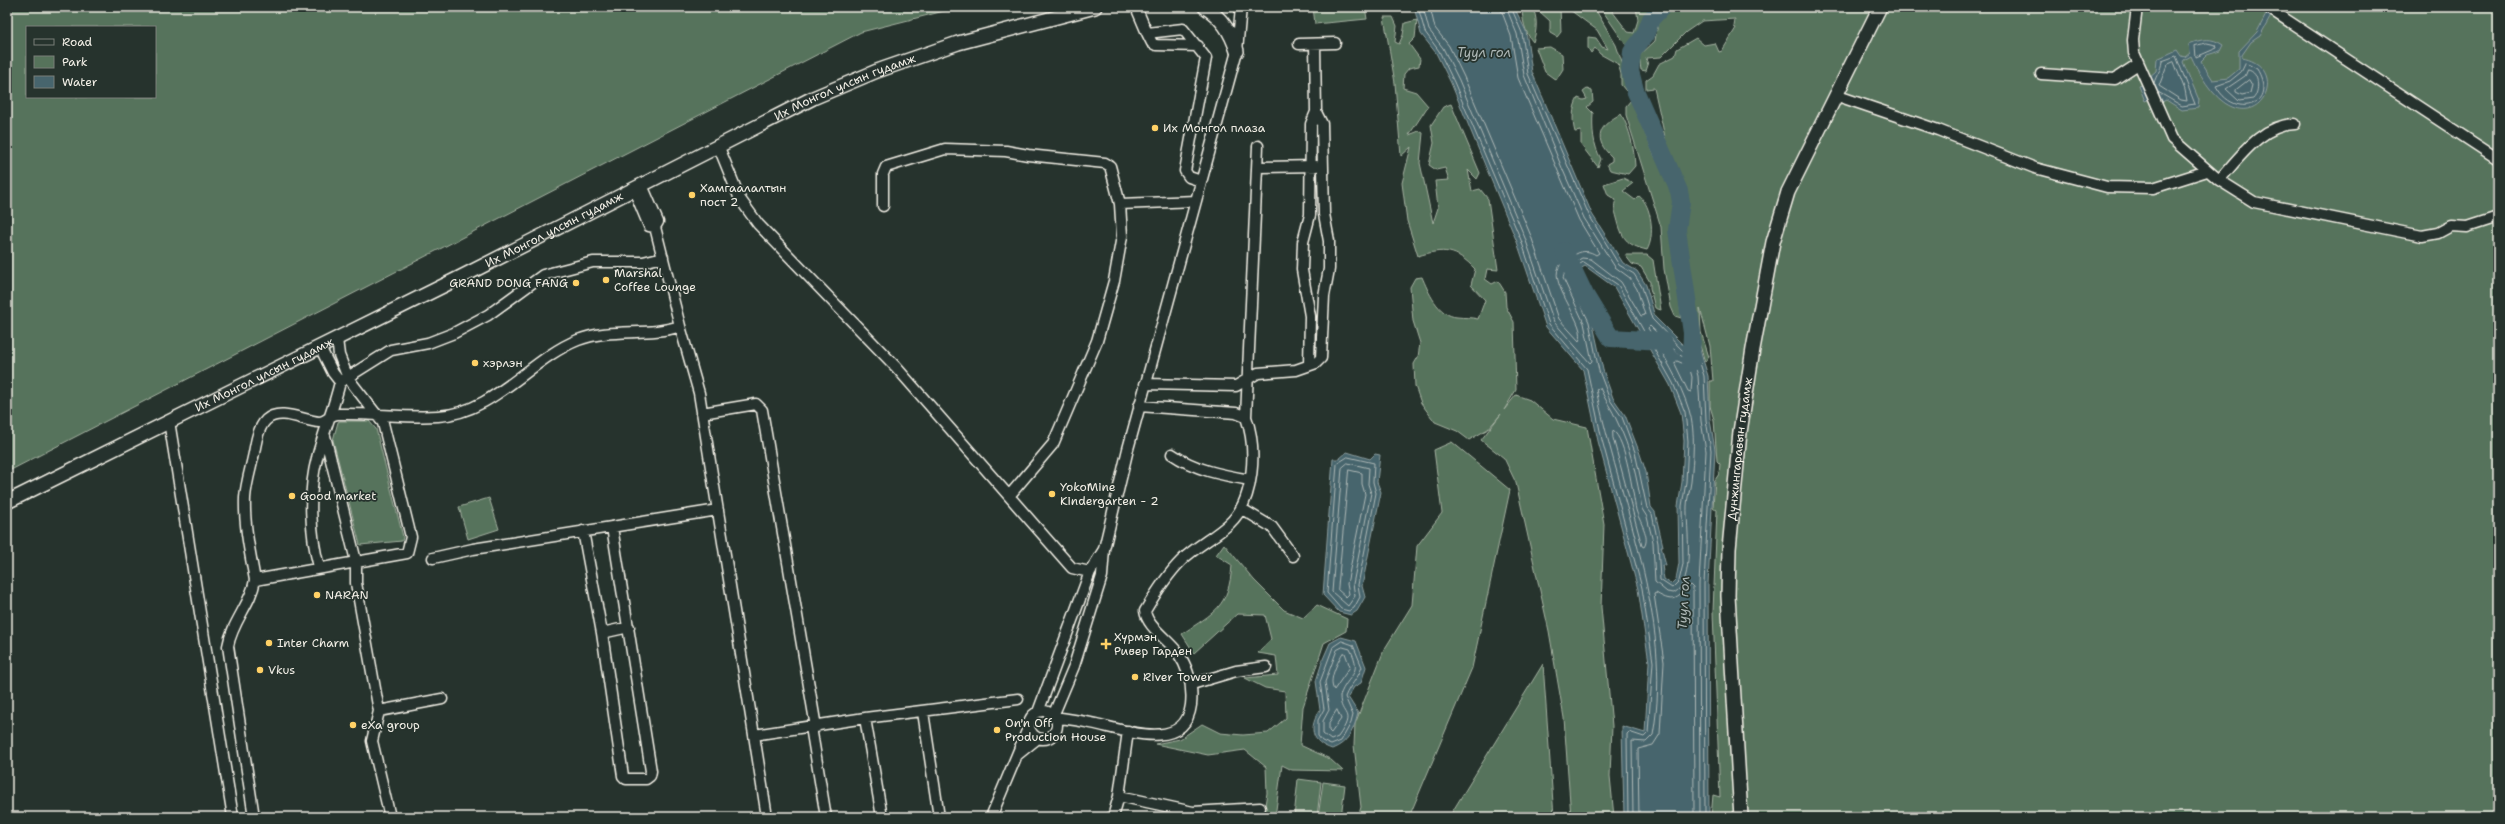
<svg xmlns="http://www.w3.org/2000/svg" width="2505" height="824" viewBox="0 0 2505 824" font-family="'Shantell Sans',sans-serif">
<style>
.green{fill:#56735b;stroke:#a5b2a2;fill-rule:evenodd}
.water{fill:#47656d;stroke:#8c9d9e;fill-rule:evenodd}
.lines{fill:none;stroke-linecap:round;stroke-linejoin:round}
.shore{stroke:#afb9b7;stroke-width:1}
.river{stroke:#47656d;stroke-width:18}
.minor-casing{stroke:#f4f1e8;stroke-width:13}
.major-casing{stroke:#f4f1e8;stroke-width:16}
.minor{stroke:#26332d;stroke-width:10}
.major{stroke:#26332d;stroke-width:13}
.poi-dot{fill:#ffd166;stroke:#26332d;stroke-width:1.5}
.labels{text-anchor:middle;stroke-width:3.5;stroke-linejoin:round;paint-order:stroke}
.street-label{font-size:12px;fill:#f4f1e8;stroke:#26332d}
.poi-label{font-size:12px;fill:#f4f1e8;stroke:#26332d;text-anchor:start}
.water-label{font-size:13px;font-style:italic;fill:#afb9b7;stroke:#26332d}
</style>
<rect width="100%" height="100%" fill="#26332d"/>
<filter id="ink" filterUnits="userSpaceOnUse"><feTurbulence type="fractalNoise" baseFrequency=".025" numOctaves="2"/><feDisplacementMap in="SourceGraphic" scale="8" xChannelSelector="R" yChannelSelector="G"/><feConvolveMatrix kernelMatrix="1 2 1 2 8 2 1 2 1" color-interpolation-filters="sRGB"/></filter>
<g filter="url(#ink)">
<path class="green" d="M7,7H960L861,32L7,472ZM27,27H155V97H27Z
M1313,7H1365L1367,19L1315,24Z
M1522,7H1532C1538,17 1537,31 1533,42C1525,33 1522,19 1522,7Z
M1539,7H1560L1561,32L1557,37L1550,33V21L1539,11Z
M1566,7H1594L1616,45L1629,83L1626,91L1621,85V74L1618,64L1600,54L1595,48L1591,53L1588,48V37L1596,38L1602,47L1608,49L1597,30Z
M1600,7H1609L1628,32L1634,33L1638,20L1636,7H1654L1628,48Z
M1666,7H2498V817H1711L1713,795L1720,797L1713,612L1717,510L1713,507L1715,480L1719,474L1720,464L1717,461L1714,420L1710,406V381H1713L1710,346L1700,308L1701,332L1709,357L1705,362L1693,323L1682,231L1684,195L1669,155L1654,88L1646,89V80L1653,75L1659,64L1675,56L1677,49L1696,38L1704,45L1715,43L1719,52L1722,51L1736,28L1734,27L1735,19L1702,21L1686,32L1661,57L1646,58L1648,65L1646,71L1641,70L1639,56L1655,41L1658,23Z
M1384,17H1393L1397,26L1395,42L1399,44L1403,35L1405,23L1417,20L1415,38L1409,44L1420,59L1419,66L1409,68L1404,74L1403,88L1416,92L1428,106L1409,135L1419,131L1423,133L1420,163L1433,223L1438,208L1435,181L1449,180L1445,168L1436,170L1429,165L1434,143L1431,125L1443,107L1451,104L1480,173L1477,179L1468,170L1472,191L1480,189L1488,199L1498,270L1487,269L1485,279L1492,284L1498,281L1505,292L1506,307L1514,322L1516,390L1504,410L1516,395L1530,400L1553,419L1587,427L1604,524L1601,607L1612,726L1610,776L1614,817H1571L1564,718L1549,631L1516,483L1504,458L1481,440L1501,414L1488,429L1469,440L1457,431L1435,422L1421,403L1415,386L1414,364L1418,357L1420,343L1413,321L1410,287L1415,278L1422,277C1428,291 1438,316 1457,317C1465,318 1470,317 1478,319L1485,300L1471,285L1475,269C1456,249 1444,248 1418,256L1407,221L1402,183L1411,147L1401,156L1395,83Z
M1550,47L1562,54L1563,69L1556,80L1545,72L1536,48Z
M1587,89L1592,91L1593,102L1587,107L1593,113C1592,129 1593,145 1601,159L1598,167L1581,145V131L1575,132C1572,122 1572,108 1578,98L1583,100L1587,99L1583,92Z
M1631,100L1655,157L1669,175L1675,191L1676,209L1671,221V244L1678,276L1681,318L1675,316L1671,307L1664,269L1661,227L1626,115V106Z
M1621,114C1630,129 1634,148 1635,166L1628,174L1610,170L1607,164L1612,161V157C1592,139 1599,125 1621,114Z
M1623,178L1633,183L1623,191L1635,200L1639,196C1652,205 1655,237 1647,250C1626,245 1622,238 1617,218C1615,210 1613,207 1616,200L1608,195L1604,184Z
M1625,255H1647L1653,260L1661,310L1655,308L1650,288V282L1641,267L1632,264Z
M340,421H369L376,429L403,537L402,541L360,545L333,440L338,422Z
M1452,442L1510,490L1472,668L1409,817H1358L1361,807L1354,745L1355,724L1384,650L1412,605L1417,546L1442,513L1434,450Z
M489,498L499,529L468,539L459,507Z
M1224,544L1254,580L1284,610L1303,618L1317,605L1347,619L1346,631L1324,643L1303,707L1300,745L1330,759L1343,771L1292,770L1282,765L1275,817H1263L1267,793L1266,767L1245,750L1208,755L1155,744L1180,739L1202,724L1220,733L1243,735L1268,733L1286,718L1285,691L1265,688L1245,678L1278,675L1276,656L1258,653L1271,639L1265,615L1237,614L1194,653L1182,634C1214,612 1229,608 1232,565L1216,555Z
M1543,664L1554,817H1449Z
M1298,779L1321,782L1317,817H1294Z
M1323,782L1345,785L1341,817H1318Z"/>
<path class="water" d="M1414,7H1514L1526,31L1532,72L1592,214L1623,263L1637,271L1646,285L1655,317L1688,350L1689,341L1696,337L1708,376L1710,420L1715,450L1708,584L1709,817H1624L1622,726L1645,733L1649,662L1638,589L1598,441L1583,370L1546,327L1517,242L1451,83L1436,53L1421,34ZM1585,266L1614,287L1670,385L1681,413L1684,441L1682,482L1678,506L1679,563L1676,579L1671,584L1664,579L1662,565L1666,566L1661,546H1663L1655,512L1651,507L1646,472L1639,451L1625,415L1613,398L1603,370L1592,320L1571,275Z
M2270,7H2276L2260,36L2251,42L2242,55V58C2303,69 2242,169 2191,56L2184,60L2183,62L2199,100L2198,108L2182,110L2166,100L2162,102L2158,96L2145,101L2139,86L2151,81L2149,77L2156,71L2157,59L2177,50L2181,56L2185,57L2190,53L2189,44C2201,39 2212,37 2223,45L2220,51L2207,55L2201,61L2213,80L2228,78L2239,69V51L2257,32Z
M1347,452L1370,459L1375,454L1380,455L1377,482L1381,492L1362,586L1365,597L1357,611L1351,615L1339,612L1323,595L1333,459H1339Z
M1341,637L1356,641L1366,667L1361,683L1354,687L1348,697L1358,713C1354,730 1348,743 1332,749C1311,742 1308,728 1320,710L1316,681L1323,659L1330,643Z"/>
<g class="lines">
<path class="shore" d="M1418,7L1425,32L1439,51L1454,82L1521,240L1549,324L1587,369L1602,440L1642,588L1653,662L1648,733L1644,737L1629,732L1627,734L1628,817
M1423,7L1429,30L1443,48L1459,80L1525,238L1554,322L1590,363L1592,361L1584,323L1563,278L1566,267L1582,258L1591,259L1621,282L1641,316L1645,315L1637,289L1630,278L1615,267L1584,218L1562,168L1524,75L1517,34L1506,7
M1430,7L1435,28L1449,46L1464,77L1531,236L1559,319L1579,341C1589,327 1548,284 1559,267C1562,261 1570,257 1576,254C1583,250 1590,251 1596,255L1599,253L1579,220L1518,78L1511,36L1500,7
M1511,7L1522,33L1528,74L1589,215L1619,265L1634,274L1642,287L1652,319L1684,352L1689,353L1696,350L1704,376L1706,420L1711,450L1704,584L1705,817
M2207,43L2216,45L2217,48L2196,57L2195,46Z
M2174,62L2185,90L2187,101L2181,100L2159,86L2167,65Z
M2246,63L2257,69C2279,106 2234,120 2216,86L2230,81L2241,72Z
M2248,70C2260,72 2260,92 2253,99L2239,101L2226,89L2245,76Z
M2249,80L2252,85L2250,93L2242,95L2236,92V90Z
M2154,83C2156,75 2161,71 2162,61L2176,56L2195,104L2182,106L2158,92
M1584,262L1618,285L1673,383L1685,412L1688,441L1686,482L1682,506L1683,564L1679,581L1672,588L1660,580L1658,543L1652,514L1647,508L1635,452L1622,417L1610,400L1599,371L1589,322L1568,276L1569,271Z
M1677,361L1689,366L1692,377L1691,392L1688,391L1675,364Z
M1613,431C1626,438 1633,495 1636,510C1639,521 1651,537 1644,547L1642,546L1613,438Z
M1348,457L1374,463L1373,482L1376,493L1358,585L1360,597L1354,608L1349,611L1341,609L1327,593L1337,464Z
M1348,463L1369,468L1368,484L1371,493L1353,584L1355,596L1348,606L1332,592L1342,468Z
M1349,470L1362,473V484L1365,494L1347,584L1349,594L1346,597L1338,590Z
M1342,641L1353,645L1362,667C1357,681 1350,684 1345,697L1353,715L1351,723L1341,741L1331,745L1322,741L1318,736V720L1324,709L1320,682L1333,647Z
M1343,647L1350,649C1364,676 1347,674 1340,696C1340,717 1357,710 1338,737L1331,740L1323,734V721L1329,710L1325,682L1337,650Z
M1345,653L1350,667L1334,690C1328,680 1337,664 1342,654Z
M1337,710L1341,719L1331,733L1329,731V723Z
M1633,817L1632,741L1646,742L1653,735C1674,618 1619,502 1596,389L1600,388C1605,400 1612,409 1617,421C1631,449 1637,478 1642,509L1647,517L1653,542L1655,582L1667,592L1674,593C1696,581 1686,527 1687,506C1687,498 1690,490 1691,482C1693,460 1696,431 1689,410C1680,381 1663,355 1648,328L1650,326L1681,356L1693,359L1698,376L1701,421L1706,451L1699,584L1700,817
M1639,817L1638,749L1653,745L1660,734L1664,662L1654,594L1656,593C1676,605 1677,597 1691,585L1693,587L1694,817"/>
<path class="river" d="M1662,7L1651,19L1645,35L1632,52L1630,71L1635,90L1679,191L1681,202L1677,230L1692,333L1691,363
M1564,251L1585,295L1611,338L1662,341L1665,346"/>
<defs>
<path id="minor" d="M1136,7L1147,33L1183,29L1206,58L1185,171L1189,177L1201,181
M2137,7L2133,40L2134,53L2172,139L2219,180L2254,202L2422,236L2438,233L2451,226L2467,227L2498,217
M2267,7L2498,159
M1147,33L1152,43L1156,45L1198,46
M1299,44L1335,43
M2041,74L2115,79L2138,64
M1835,95L1938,130L2035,168L2107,187L2153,188L2207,171
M718,145L740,199L758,224L896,367L1072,568L1090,572
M1258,167L1316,166
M2219,180C2240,157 2261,125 2295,124
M642,185L658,222L655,227L680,326
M634,190L649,226L655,227
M883,206V174L886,167L945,149L1006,151L1028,155L1105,163L1110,166L1120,204
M320,347L333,373L340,382
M1309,365L1310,316L1302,270L1303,242L1310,215L1311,124L1316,112L1315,44
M1145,384L1236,386L1258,373L1296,370L1316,363L1321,358L1324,296L1329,269V241L1324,214L1322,124L1316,112
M1139,406L1236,413L1246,417
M702,413L756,404L762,410L816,727
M169,421L233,817
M325,436L356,561V583L379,711L372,741L390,817
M1172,454C1195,470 1222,475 1250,480
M1009,496L1053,444L1097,341L1114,281L1122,236L1120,204L1196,201
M1242,509L1272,527L1293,556
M583,531L602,633L623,776L626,779H646L650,776L651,771L612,527
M433,558L473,549L718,510
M319,567C310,534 308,492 317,458C323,433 334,408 340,382L391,350L428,343L454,333L488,315L543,275L593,262H643L663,257
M255,580L407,553L411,537L383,423L348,378L339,355L337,339
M602,633L629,627
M1192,684L1236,671L1266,667
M379,711L442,699
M1029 725a14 14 0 1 1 28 0a14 14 0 1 1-28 0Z
M923,712L939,817
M1038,712L1090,572L1103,551
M1053,716L1074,666L1102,576L1104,549L1128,449L1237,51L1241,7
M1054,717C1069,719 1082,721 1096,724C1126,731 1185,752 1191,705C1193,686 1189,669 1178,653C1168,639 1147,627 1145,611C1155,594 1167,575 1181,561C1195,547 1215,537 1229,524C1255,500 1257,448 1246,417L1258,146
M865,718L882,817
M811,727L826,817
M1017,755L1038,738
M1119,796L1193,812L1260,808
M254,817L228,646C232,622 251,604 255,580C250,553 244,525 245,498C246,483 251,468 254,453C256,442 258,428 266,420C280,407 304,421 319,422C327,422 330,414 338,414C372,413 405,418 438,416C494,413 530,359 578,340C612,327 649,337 680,326L699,393L754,735
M767,817L754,735L865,718L1018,699
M991,817L1029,726
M1113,817L1119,796L1128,731"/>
<g id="major">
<path d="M1205,7C1222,18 1231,32 1237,51"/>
<path id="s1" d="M7,502L459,278L813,98L877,71L958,43L1095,7"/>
<path id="s2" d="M1741,817L1728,596L1729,549L1740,432L1753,349L1773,242L1788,192L1880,7"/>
</g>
</defs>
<use href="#minor" class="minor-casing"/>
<use href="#major" class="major-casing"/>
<use href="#minor" class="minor"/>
<use href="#major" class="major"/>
</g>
</g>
<g class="poi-dot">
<circle cx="1155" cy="128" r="4"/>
<circle cx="692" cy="195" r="4"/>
<circle cx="606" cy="280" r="4"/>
<circle cx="576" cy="283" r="4"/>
<circle cx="475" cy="363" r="4"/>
<circle cx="1052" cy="494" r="4"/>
<circle cx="292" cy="496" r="4"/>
<circle cx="317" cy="595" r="4"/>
<circle cx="269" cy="643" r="4"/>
<path d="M1104 638h4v4h4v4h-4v4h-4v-4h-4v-4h4z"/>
<circle cx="260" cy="670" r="4"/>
<circle cx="1135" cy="677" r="4"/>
<circle cx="353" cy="725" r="4"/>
<circle cx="997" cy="730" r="4"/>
</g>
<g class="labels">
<g class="street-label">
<text dy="4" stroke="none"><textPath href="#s1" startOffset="935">Их Монгол улсын гудамж</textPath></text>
<text dy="4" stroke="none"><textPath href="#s1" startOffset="611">Их Монгол улсын гудамж</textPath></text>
<text dy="4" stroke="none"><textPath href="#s1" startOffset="287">Их Монгол улсын гудамж</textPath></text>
<text dy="4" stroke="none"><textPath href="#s2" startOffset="369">Дүнжингаравын гудамж</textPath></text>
</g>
<g class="poi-label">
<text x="1163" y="132">Их Монгол плаза</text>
<text x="700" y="192">Хамгаалалтын<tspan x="700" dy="14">пост 2</tspan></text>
<text x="614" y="277">Marshal<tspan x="614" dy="14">Coffee Lounge</tspan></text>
<text x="568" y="287" text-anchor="end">GRAND DONG FANG</text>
<text x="483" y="367">хэрлэн</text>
<text x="1060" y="491">YokoMine<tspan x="1060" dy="14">Kindergarten - 2</tspan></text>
<text x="300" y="500">Good market</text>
<text x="325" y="599">NARAN</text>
<text x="1114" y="641">Хүрмэн<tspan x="1114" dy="14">Ривер Гарден</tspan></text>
<text x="277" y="647">Inter Charm</text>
<text x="268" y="674">Vkus</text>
<text x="1143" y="681">River Tower</text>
<text x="1005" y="727">On'n Off<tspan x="1005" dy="14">Production House</tspan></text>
<text x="361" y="729">eXa group</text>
</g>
<g class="water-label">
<text x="1484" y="57">Туул гол</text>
<text transform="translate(1683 603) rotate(-87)" y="5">Туул гол</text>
</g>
</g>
<rect width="2505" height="824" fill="none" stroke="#26332d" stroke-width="24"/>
<rect x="12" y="12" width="2481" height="800" fill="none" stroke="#f4f1e8" stroke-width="1.5" filter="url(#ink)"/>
<rect x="26" y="26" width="130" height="72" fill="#26332d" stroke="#787f78"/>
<rect x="34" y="39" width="20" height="6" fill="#26332d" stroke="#787f78"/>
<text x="62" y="46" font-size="12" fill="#f4f1e8">Road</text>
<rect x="34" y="56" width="20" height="12" fill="#56735b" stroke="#787f78"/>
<text x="62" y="66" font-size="12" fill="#f4f1e8">Park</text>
<rect x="34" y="76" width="20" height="12" fill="#47656d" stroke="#787f78"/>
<text x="62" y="86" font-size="12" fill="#f4f1e8">Water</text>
</svg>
